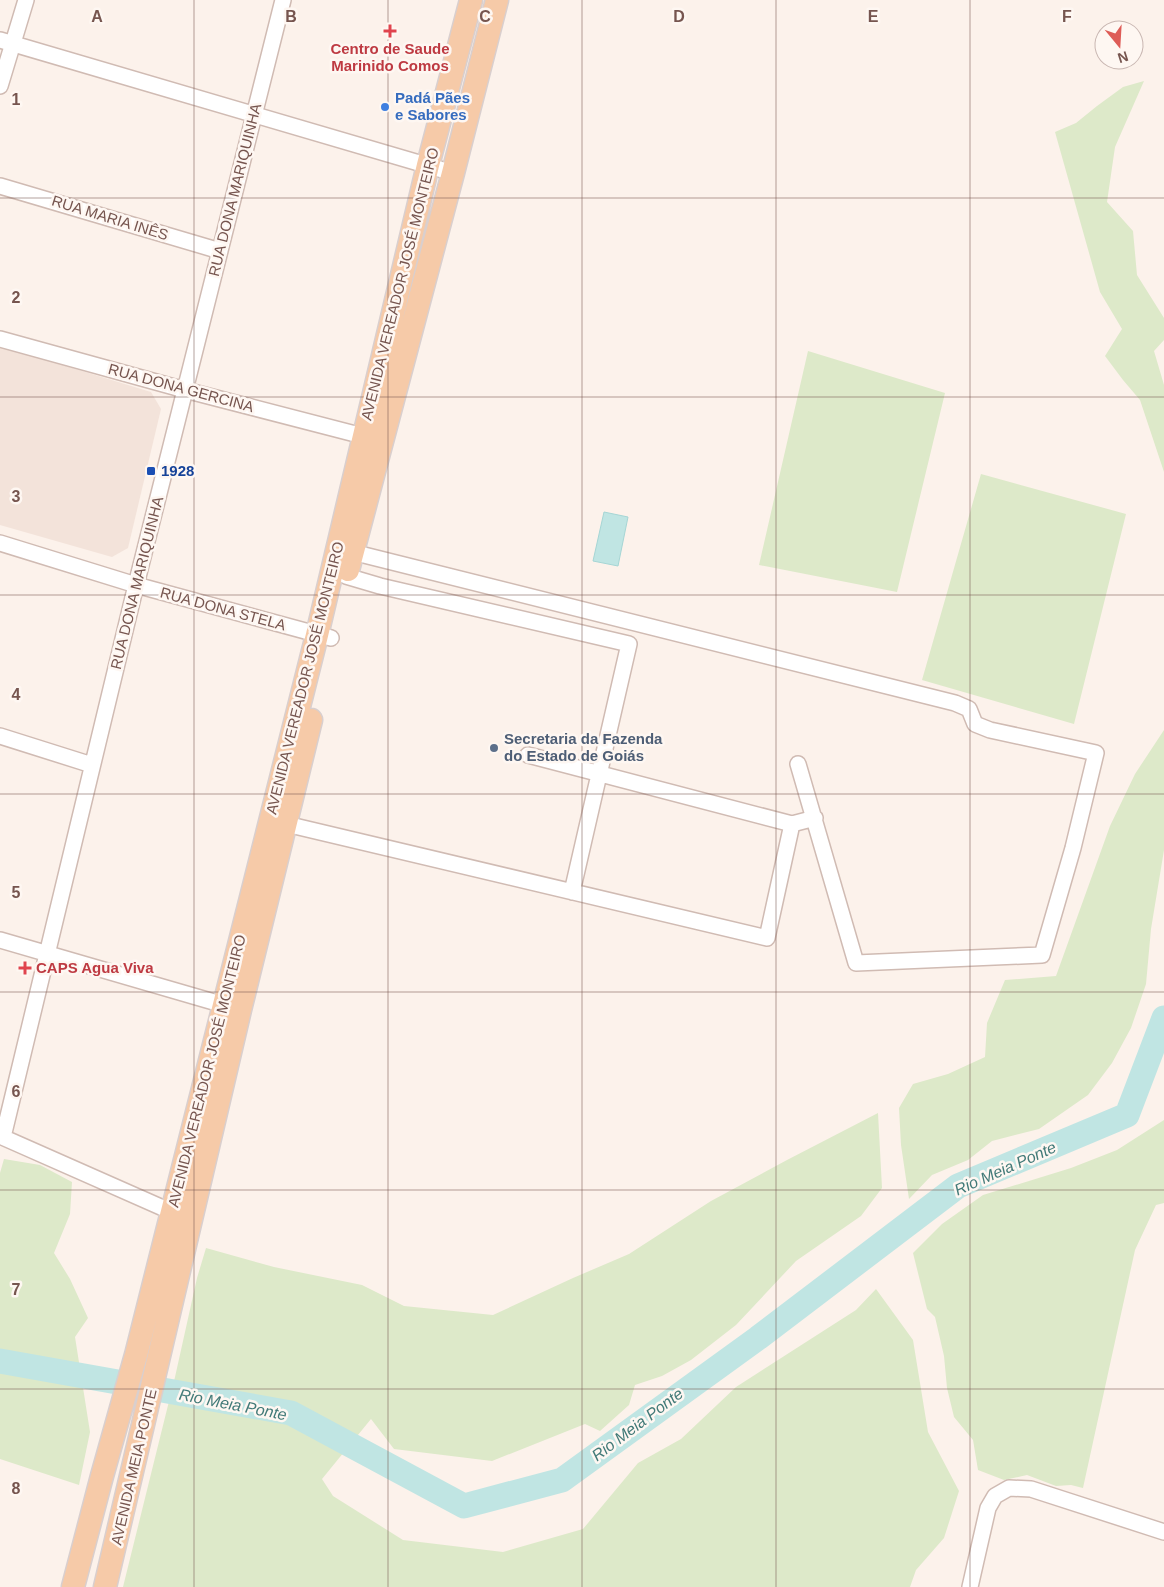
<svg xmlns="http://www.w3.org/2000/svg" width="1164" height="1587" viewBox="0 0 1164 1587" font-family="Helvetica,sans-serif">
<style>
.residential{fill:#f3e3da}
.green{fill:#dde9c9}
.water{fill:#c0e5e3;stroke:#a6d6d5}
.lines{fill:none;stroke-linecap:round;stroke-linejoin:round}
.river{stroke:#c0e5e3;stroke-width:25}
.street-casing{stroke:#d0bbb3;stroke-width:18}
.primary-casing{stroke:#d9cfce;stroke-width:25}
.street{stroke:#fff;stroke-width:15}
.primary{stroke:#f6caa8;stroke-width:22}
.grid{fill:none;stroke:#76554f;stroke-width:1;stroke-opacity:0.55}
.health-dot{fill:#e0444e;stroke:#fef7f2;stroke-width:2}
.shop-dot{fill:#3f7fe0;stroke:#fef7f2;stroke-width:2}
.transit-dot{fill:#1a4fb4;stroke:#fef7f2;stroke-width:2}
.service-dot{fill:#5c6f8a;stroke:#fef7f2;stroke-width:2}
.labels{text-anchor:middle;stroke-width:5;stroke-linejoin:round;paint-order:stroke}
.health-label{font-size:15px;font-weight:bold;fill:#be3a42;stroke:#fef7f2}
.shop-label{font-size:15px;font-weight:bold;fill:#366cbe;stroke:#fef7f2;text-anchor:start}
.street-label{font-size:15px;fill:#76554f;stroke:#fef7f2}
.transit-label{font-size:15px;font-weight:bold;fill:#164399;stroke:#fef7f2;text-anchor:start}
.service-label{font-size:15px;font-weight:bold;fill:#4e5e75;stroke:#fef7f2;text-anchor:start}
.water-label{font-size:16px;font-style:italic;fill:#427a78;stroke:#fef7f2}
.grid-label{font-size:16px;text-anchor:middle;font-weight:bold;fill:#76554f;stroke:#fef7f2;stroke-width:5;stroke-linejoin:round;paint-order:stroke}
</style>
<rect width="100%" height="100%" fill="#fcf2eb"/>
<path class="residential" d="M0,346L151,392L161,409L128,548L112,557L0,525Z"/>
<path class="green" d="M1144,81L1115,147L1107,202L1133,231L1137,275L1164,318V340L1154,351L1164,385V472L1140,400L1123,380L1105,356L1122,329L1100,292L1055,132L1076,123L1097,106L1123,87Z
M808,351L945,393L897,592L759,565Z
M981,474L1126,514L1074,724L922,680Z
M1164,730V850L1151,929L1146,984L1131,1028L1112,1063L1088,1095L1039,1129L992,1141L968,1160L932,1175L909,1199L901,1145L899,1108L913,1084L948,1074L985,1057L987,1023L1005,980L1056,976L1110,826L1135,774Z
M878,1113L882,1188L861,1216L796,1261L736,1325L691,1360L662,1376L635,1385L629,1405L600,1431L585,1424L492,1461L394,1449L371,1419L322,1479L333,1496L403,1540L503,1552L583,1529L638,1463L681,1439L736,1387L856,1310L876,1289L913,1340L928,1432L959,1491L944,1538L916,1570L910,1587H123L175,1377L197,1278L206,1248L274,1267L362,1285L404,1306L493,1315L573,1278L629,1254L711,1201L787,1160Z
M1164,1120V1203L1156,1205L1135,1250L1083,1488L1071,1485L1056,1486L1027,1475L1004,1480L978,1470L973,1440L954,1417L947,1388L944,1356L935,1317L927,1309L913,1253L942,1224L983,1195L1071,1168L1117,1150Z
M4,1159L40,1165L72,1182L70,1214L54,1253L70,1279L88,1318L75,1337L90,1432L79,1485L0,1459V1173Z"/>
<path class="water" d="M604,512L628,517L618,566L593,561Z"/>
<g class="lines">
<path class="river" d="M0,1361L291,1413L464,1506L562,1480L758,1338L958,1186L1127,1115L1164,1018"/>
<defs>
<path id="street" d="M0,40L453,173
M0,86L26,0
M0,186L220,251
M0,339L185,390L363,436
M0,543L136,585L331,638
M352,552L955,703L969,709L975,724L990,730L1096,753L1073,848L1042,955L856,963L798,764
M346,576L380,586L629,644L572,892
M0,736L92,765
M528,755L792,824L815,818
M286,824L767,938L792,824
M0,940L231,1007
M0,1136L172,1212
M3,1137L136,585L283,0
M970,1587L988,1508L995,1496L1009,1488L1031,1489L1164,1532"/>
<path id="primary" d="M348,570L453,173L497,0
M73,1587L102,1476L136,1355L317,635L428,165L471,0
M105,1587L240,1010L311,720"/>
</defs>
<use href="#street" class="street-casing"/>
<use href="#primary" class="primary-casing"/>
<use href="#street" class="street"/>
<use href="#primary" class="primary"/>
</g>
<path class="grid" d="M194,0V1587M388,0V1587M582,0V1587M776,0V1587M970,0V1587M0,198H1164M0,397H1164M0,595H1164M0,794H1164M0,992H1164M0,1190H1164M0,1389H1164"/>
<g class="health-dot">
<path d="M387.5 23.5h5v5h5v5h-5v5h-5v-5h-5v-5h5z"/>
<path d="M22.5 960.5h5v5h5v5h-5v5h-5v-5h-5v-5h5z"/>
</g>
<circle class="shop-dot" cx="385" cy="107" r="5"/>
<rect class="transit-dot" x="146" y="466" width="10" height="10" rx="2.5"/>
<circle class="service-dot" cx="494" cy="748" r="5"/>
<g class="labels">
<g class="health-label">
<text x="390" y="54">Centro de Saude<tspan x="390" dy="17">Marinido Comos</tspan></text>
<text x="36" y="973" text-anchor="start">CAPS Agua Viva</text>
</g>
<g class="shop-label">
<text x="395" y="103">Padá Pães<tspan x="395" dy="17">e Sabores</tspan></text>
</g>
<g class="street-label">
<text transform="translate(235 190) rotate(-76)" y="5">RUA DONA MARIQUINHA</text>
<text transform="translate(110 218) rotate(17)" y="5">RUA MARIA INÊS</text>
<text transform="translate(400 284) rotate(-76)" y="5">AVENIDA VEREADOR JOSÉ MONTEIRO</text>
<text transform="translate(181 388) rotate(15)" y="5">RUA DONA GERCINA</text>
<text transform="translate(137 583) rotate(-76)" y="5">RUA DONA MARIQUINHA</text>
<text transform="translate(223 609) rotate(15)" y="5">RUA DONA STELA</text>
<text transform="translate(305 678) rotate(-76)" y="5">AVENIDA VEREADOR JOSÉ MONTEIRO</text>
<text transform="translate(207 1071) rotate(-76)" y="5">AVENIDA VEREADOR JOSÉ MONTEIRO</text>
<text transform="translate(134 1467) rotate(-77)" y="5">AVENIDA MEIA PONTE</text>
</g>
<g class="transit-label">
<text x="161" y="476">1928</text>
</g>
<g class="service-label">
<text x="504" y="744">Secretaria da Fazenda<tspan x="504" dy="17">do Estado de Goiás</tspan></text>
</g>
<g class="water-label">
<text transform="translate(1005 1168) rotate(-24)" y="6">Rio Meia Ponte</text>
<text transform="translate(233 1404) rotate(11)" y="6">Rio Meia Ponte</text>
<text transform="translate(637 1424) rotate(-37)" y="6">Rio Meia Ponte</text>
</g>
</g>
<g class="grid-label">
<text x="97" y="22">A</text>
<text x="291" y="22">B</text>
<text x="485" y="22">C</text>
<text x="679" y="22">D</text>
<text x="873" y="22">E</text>
<text x="1067" y="22">F</text>
<text x="16" y="105">1</text>
<text x="16" y="303">2</text>
<text x="16" y="502">3</text>
<text x="16" y="700">4</text>
<text x="16" y="898">5</text>
<text x="16" y="1097">6</text>
<text x="16" y="1295">7</text>
<text x="16" y="1494">8</text>
</g>
<g transform="translate(1119 45) rotate(162)"><circle r="24" fill="#fef7f2" stroke="#c8b6b1"/>
<path d="M0-4L9 19L0 12L-9 19Z" fill="#de5c57"/>
<text y="-8" font-size="14" font-weight="bold" text-anchor="middle" fill="#76554f">N</text>
</g>
</svg>
